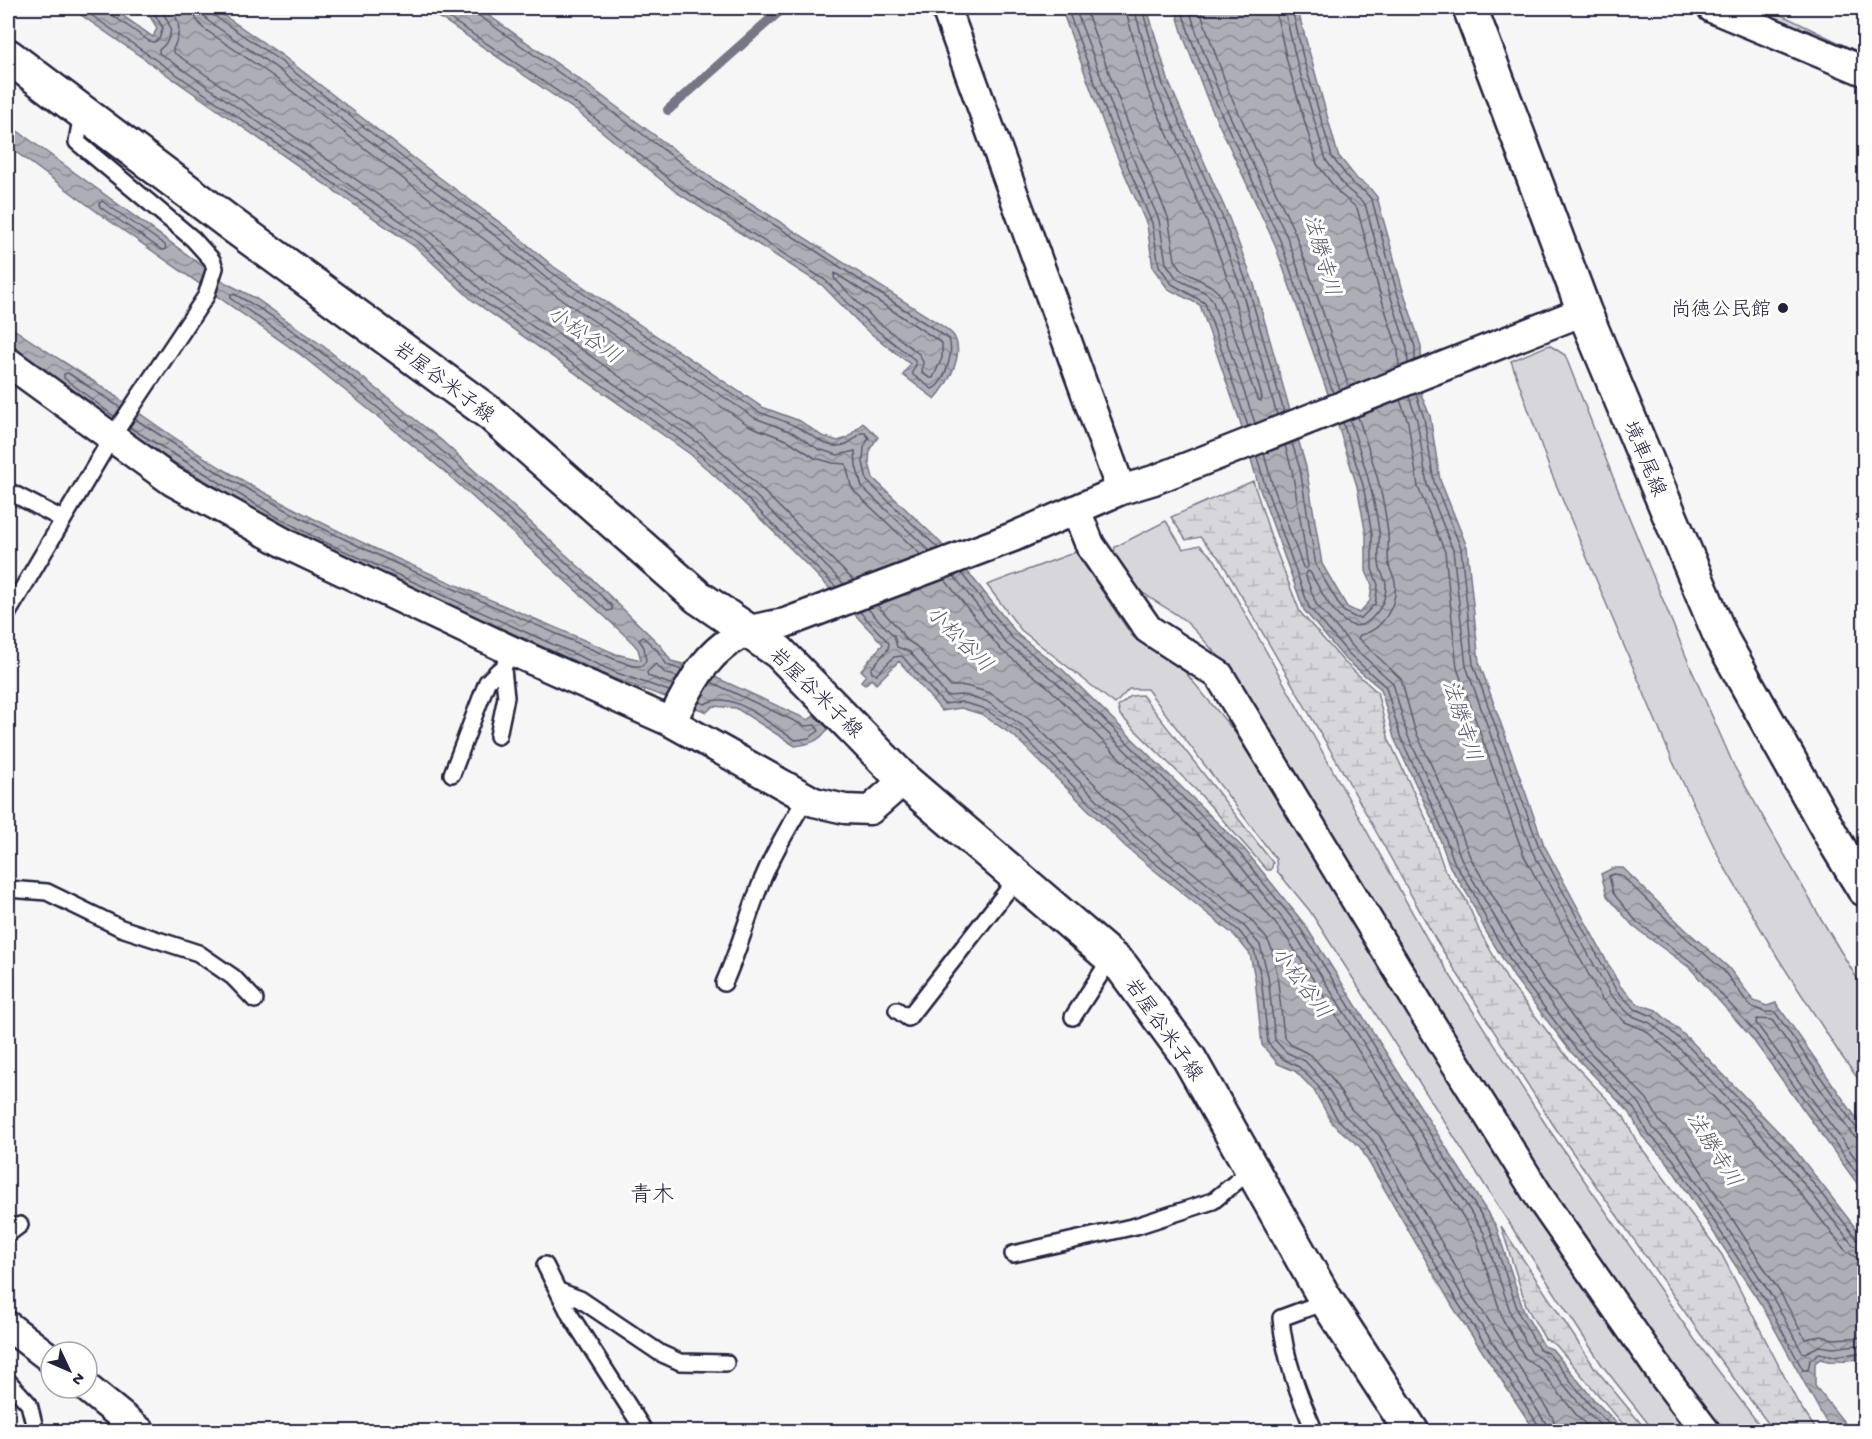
<svg xmlns="http://www.w3.org/2000/svg" width="1872" height="1439" viewBox="0 0 1872 1439" font-family="'Gochi Hand','Klee One',sans-serif">
<style>
.grass{fill:#d7d7db;stroke:#7c7c8b;stroke-width:1.5}
.wetland{fill:url(#wetland-marsh);stroke:#7c7c8b;stroke-width:1.5}
.water{fill:url(#water-waves);stroke:#767685;stroke-width:1.5}
.lines{fill:none;stroke-linecap:round;stroke-linejoin:round}
.shore{stroke:#5a5a6d;stroke-width:1.5}
.stream{stroke:#767685;stroke-width:10}
.service-casing{stroke:#22223b;stroke-width:20}
.minor-casing{stroke:#22223b;stroke-width:33}
.secondary-casing{stroke:#22223b;stroke-width:38}
.service{stroke:#fff;stroke-width:15}
.minor{stroke:#fff;stroke-width:28}
.secondary{stroke:#fff;stroke-width:33}
.poi-dot{fill:#22223b;stroke:#fff;stroke-width:2}
.labels{text-anchor:middle;stroke-width:6;stroke-linejoin:round;paint-order:stroke}
.poi-label{font-size:20px;fill:#22223b;stroke:#fff;text-anchor:end}
.street-label{font-size:20px;fill:#22223b;stroke:#fff}
.water-label{font-size:21px;font-style:italic;fill:#5a5a6d;stroke:#fff}
.quarter-label{font-size:22px;fill:#22223b;stroke:#fff}
</style>
<defs>
<pattern id="wetland-marsh" width="20" height="14" patternUnits="userSpaceOnUse" patternTransform="scale(1.5)"><rect width="20" height="14" fill="#d7d7db"/><path d="M1 5h8M5 5V1M11 12h8M15 12V8" fill="none" stroke="#b8b8bd"/></pattern>
<pattern id="water-waves" width="16" height="10" patternUnits="userSpaceOnUse" patternTransform="scale(1.5)"><rect width="16" height="10" fill="#aeaeb7"/><path d="M0 5q4-4 8 0t8 0" fill="none" stroke="#8d8d96"/></pattern>
</defs>
<rect width="100%" height="100%" fill="#f6f6f7"/>
<filter id="ink" filterUnits="userSpaceOnUse"><feTurbulence type="fractalNoise" baseFrequency=".0167" numOctaves="2"/><feDisplacementMap in="SourceGraphic" scale="12" xChannelSelector="R" yChannelSelector="G"/><feConvolveMatrix kernelMatrix="1 2 1 2 8 2 1 2 1" color-interpolation-filters="sRGB"/></filter>
<g filter="url(#ink)">
<path class="grass" d="M1733,8H1767L1852,49L1836,50Z
M1549,345L1565,355L1624,505L1690,666L1734,766L1820,917L1864,990V1087L1840,1054L1778,958L1722,863L1673,762L1550,470L1511,361Z
M1166,521L1183,549L1200,545L1215,560L1430,944L1548,1128L1695,1340L1764,1431H1722L1674,1370L1520,1144L1232,671C1216,655 1201,635 1184,620C1162,602 1108,582 1115,547Z
M1076,552L1132,636L1185,672L1234,731L1367,943L1688,1431H1654L1602,1365L1509,1223L1310,911L1277,871L1276,859L1147,689H1129L1115,704L1021,630L987,585Z"/>
<path class="wetland" d="M1253,481L1273,543L1300,612L1344,662L1377,692L1389,740L1429,825L1445,871L1465,898L1480,932L1508,981L1568,1058L1624,1117L1637,1142L1722,1255L1798,1403L1817,1431H1774L1701,1335L1554,1126L1436,940L1347,779L1220,559L1200,537L1186,540L1171,517Z
M1142,695L1273,863L1271,870H1267L1198,792L1120,715L1118,707L1131,696Z
M1501,1226L1595,1368L1647,1431H1629L1556,1345L1545,1339L1527,1308Z"/>
<path class="water" d="M71,8H112L153,37L157,28L148,13L142,8H213L283,56L420,163L510,230L554,267L762,407L800,421L822,436L838,441L847,438L863,423L878,437L870,449L869,463L873,478L935,537L968,572L1018,635L1063,670L1245,850L1305,925L1496,1226L1524,1312L1544,1346L1552,1349L1595,1401L1625,1431H1535L1453,1307L1360,1147L1333,1124L1313,1089L1295,1071L1278,1064L1262,1045L1255,978L1250,954L1235,936L1126,847L1015,737L981,714L961,708L942,711L899,661L876,684L871,679L865,685L861,681L866,675L861,670L883,644C821,579 758,513 690,454L472,300L418,249Z
M421,8H478L590,87L716,181L941,325C946,329 953,333 955,338C964,357 947,385 935,399L903,375L910,364L865,329L822,285L676,192L578,112L445,21Z
M1061,8H1147L1169,83L1227,213L1254,284L1306,467L1322,564L1347,607L1359,613L1370,601L1372,585L1366,571V535L1357,486L1327,391L1274,242L1208,101L1184,38L1175,8H1297L1338,155L1357,179L1369,187L1377,197L1402,287L1421,346L1422,397L1430,416L1440,480L1467,547L1479,662L1544,845L1620,986L1638,1004L1656,1010L1692,1042L1791,1145L1864,1239V1364L1858,1359L1832,1362L1820,1359L1815,1363V1386L1851,1431H1831L1762,1306L1668,1163L1642,1136L1630,1113L1571,1052L1514,977L1485,930L1468,895L1450,867L1434,823L1394,738L1381,689L1344,658L1304,610L1259,487L1240,421L1200,305L1168,289L1153,268L1147,225L1107,133Z
M8,124L226,283L255,298L323,346L441,440L590,577L661,646L671,661L691,666L808,720L814,716L829,728C819,741 811,744 795,746L736,708L713,706L707,712L615,679L317,546L141,443L26,357L8,348V325C45,351 84,374 121,400C157,426 192,451 230,473C352,545 487,597 616,654L641,660L638,649L632,642L602,614L445,472L393,429L301,355L104,217L8,146Z
M1613,868H1623L1686,930L1728,967L1754,1001L1767,1006L1776,1003L1864,1129V1193L1751,1037L1690,968L1634,927L1607,896L1601,874Z"/>
<g class="lines">
<path class="shore" d="M81,8L421,244L476,296L693,449L724,476L836,587
M109,8L112,15L149,41L154,42L159,39L163,28L151,8
M160,8C171,24 177,35 159,50V53L425,238L481,290L698,443L730,470L844,584
M171,8C181,23 181,33 173,49V52L430,231L487,283L704,436L736,464L853,580
M194,8L196,19L203,28L270,74L406,181L496,248L542,286L750,426L789,441L815,458L833,463L846,464L851,486L855,492L921,555
M203,8L204,15L208,21L275,67L412,174L502,241L546,278L755,418L794,433L818,449L838,455L855,451L856,466L862,487L930,551
M210,8L213,15L279,60L416,168L507,235L551,272L759,412C771,417 783,420 795,426C821,438 834,461 861,433H865L869,438L864,447L863,462L867,481L938,548
M434,8L581,107L679,187L825,280L869,324L914,359L916,365L912,372L913,375L932,389C945,384 954,352 949,339L813,249L712,186L586,92L478,15L475,8
M1067,8L1113,131L1152,223L1159,266L1172,284L1205,303L1248,426
M1075,8L1120,128L1159,220L1166,263L1177,279L1206,293L1212,299L1255,423
M1085,8L1128,124L1168,217L1175,260L1183,271L1211,286L1219,293L1257,399L1261,401L1262,397L1232,291L1207,222L1148,91L1125,8
M1134,8L1156,88L1215,219L1241,288L1277,415
M1142,8L1163,85L1222,216L1248,286L1284,412
M1181,8L1190,36L1214,98L1280,240L1333,393
M1189,8L1197,34L1220,95L1287,237L1340,390
M1199,8L1229,92L1295,233L1349,387
M1275,8L1287,61L1317,164L1340,194L1357,208L1380,294L1398,350L1399,367
M1284,8L1296,59L1326,160L1346,188L1365,204L1389,291L1407,348L1408,363
M1292,8L1303,57L1332,157L1352,183L1365,192L1372,200L1396,289L1415,347V360
M102,201L165,245L166,249L162,250L100,207L99,204Z
M835,273L942,343V358L933,378H930L922,373L923,362L919,354L873,318L834,278Z
M231,294H234C282,319 325,355 367,389C452,457 533,530 612,606V610L607,611C510,521 411,431 306,351C282,333 256,316 231,299Z
M1416,394L1424,418L1434,482L1461,548L1473,664L1539,847L1616,990L1635,1009L1653,1016L1688,1046L1786,1149L1857,1239L1864,1242
M1409,397L1417,420L1427,484L1453,550L1466,666L1532,851L1610,994L1630,1015L1650,1023L1682,1051L1780,1154L1852,1244L1858,1248L1864,1249
M1400,400L1408,422L1418,487L1445,552L1457,668L1524,856L1602,999L1625,1022L1645,1030L1676,1058L1774,1160L1845,1250L1855,1257L1864,1258
M115,417L64,378V374L68,373L121,408
M1358,417C1371,455 1384,493 1388,533C1389,543 1387,555 1389,565C1390,571 1394,576 1395,582C1398,605 1382,631 1360,635L1358,638L1401,679L1415,730L1454,814L1470,857L1533,964L1588,1038L1647,1099L1660,1122L1687,1149L1781,1294L1805,1339L1821,1336L1834,1339L1864,1337
M135,419L227,478L305,520L388,560L614,659L633,666H642L646,661L644,647L639,640L643,637L657,650L667,665L682,670
M1350,420C1362,457 1374,493 1379,531C1380,543 1377,556 1380,568C1381,574 1386,579 1386,585C1386,599 1381,609 1372,618C1345,646 1321,590 1310,572L1307,571L1305,574L1316,604L1354,648L1393,683L1407,734L1446,818L1462,861L1525,969L1581,1043L1640,1104L1653,1128L1679,1155L1773,1298L1802,1352L1805,1353L1819,1346L1833,1348L1856,1345L1864,1347
M129,427L268,512L320,540L617,673L669,691
M1292,443L1300,469L1316,566L1343,611L1356,618H1361L1375,604L1378,585L1372,569V534L1363,485L1343,423
M1264,454L1272,483L1303,567L1306,569L1308,566L1292,470L1285,445
M1257,457L1265,485L1309,607L1348,653L1386,687L1400,736L1439,821L1455,864L1473,892L1490,927L1519,974L1575,1048L1634,1109L1647,1132L1673,1159L1767,1303L1803,1370H1808L1810,1360L1819,1353L1833,1356L1858,1353L1864,1356
M961,573L1013,639L1059,675L1240,854L1300,928L1490,1229L1519,1314L1539,1349L1549,1354L1590,1405L1617,1432
M954,576L1007,644L1054,680L1235,859L1294,933L1484,1233L1512,1317L1532,1353L1544,1361L1585,1410L1607,1432
M945,580L1001,650L1048,687L1228,865L1287,938L1476,1237L1503,1320L1525,1358L1539,1368L1578,1417L1594,1432
M877,605L899,629L905,639L916,646L950,686H966L990,693L1029,719L1141,830L1250,919L1267,939L1272,949L1277,974L1284,1036L1291,1045L1311,1055L1331,1077L1351,1109L1379,1135L1472,1295L1553,1418L1557,1432
M868,609L894,636L897,647L910,652L947,696L962,695L986,701L1023,726L1135,837L1244,926L1260,945L1268,976L1275,1040L1286,1052L1305,1061L1324,1082L1344,1115L1372,1140L1464,1299L1545,1422L1548,1432
M860,612L889,643L888,649L871,669L872,673L877,674L894,657L902,656L944,704L961,702L983,708L1019,732L1130,843L1239,931L1254,950L1261,977L1268,1043L1281,1058L1299,1067L1318,1086L1338,1120L1365,1144L1458,1303L1539,1426L1540,1432
M673,685L648,676L647,672L656,664L665,673L678,677
M699,702L705,704C733,687 772,728 796,740L809,738L819,731L815,725L805,726L711,682
M1864,1131L1857,1129L1775,1012H1765L1750,1006L1724,971L1682,934L1621,875L1614,874L1609,876L1613,893L1637,922L1694,964L1756,1033L1864,1183
M1864,1139L1857,1138L1851,1133L1772,1020L1757,1019L1756,1023L1864,1170"/>
<path class="stream" d="M668,110L783,8"/>
<defs>
<path id="service" d="M8,491L62,519
M8,613L112,437L206,296L215,268L212,260L193,239L77,142L82,113
M498,736L506,697L503,669L506,661
M452,774L487,682L498,671L503,669
M8,889L47,892L121,928L198,953L233,977L255,1000
M724,983C738,952 747,919 759,888C771,856 789,827 806,798
M897,1010L908,1018L1018,877
M1073,1017L1111,958
M8,1234L20,1225
M1013,1254L1136,1226L1213,1201L1252,1169
M545,1265L570,1315L645,1432
M559,1291L580,1299L660,1353L680,1362L726,1363
M8,1381L29,1404L36,1432
M1315,1432C1299,1396 1284,1357 1281,1318L1327,1301"/>
<path id="minor" d="M946,8L1121,490
M1712,8L1864,71
M8,362L172,481L292,547L510,650L671,722L814,802L845,809L870,810L904,780
M1076,510L1090,545L1148,629L1219,675L1426,1016L1542,1201L1662,1374L1706,1432
M671,722C691,684 706,649 748,631C759,627 773,625 785,623L1013,537L1121,490L1154,480L1584,311
M8,1326L51,1359
M87,1388L141,1432"/>
<path id="secondary" d="M1470,8L1584,311L1722,640L1834,840L1864,889
M8,56L235,227L492,415L698,597L779,652L904,780L1122,967L1189,1058L1324,1297L1412,1432"/>
</defs>
<use href="#service" class="service-casing"/>
<use href="#minor" class="minor-casing"/>
<use href="#secondary" class="secondary-casing"/>
<use href="#service" class="service"/>
<use href="#minor" class="minor"/>
<use href="#secondary" class="secondary"/>
</g>
</g>
<circle class="poi-dot" cx="1783" cy="308" r="6"/>
<g class="labels">
<g class="poi-label">
<text x="1771" y="315">尚徳公民館</text>
</g>
<g class="street-label">
<text transform="translate(445 381) rotate(37)" y="7">岩屋谷米子線</text>
<text transform="translate(1646 458) rotate(67)" y="7">境車尾線</text>
<text transform="translate(817 692) rotate(44)" y="7">岩屋谷米子線</text>
<text transform="translate(1165 1029) rotate(55)" y="7">岩屋谷米子線</text>
</g>
<g class="water-label">
<text transform="translate(1323 255) rotate(74)" y="7">法勝寺川</text>
<text transform="translate(585 334) rotate(35)" y="7">小松谷川</text>
<text transform="translate(960 638) rotate(45)" y="7">小松谷川</text>
<text transform="translate(1463 720) rotate(72)" y="7">法勝寺川</text>
<text transform="translate(1302 982) rotate(53)" y="7">小松谷川</text>
<text transform="translate(1715 1149) rotate(58)" y="7">法勝寺川</text>
</g>
<g class="quarter-label">
<text x="652" y="1201">青木</text>
</g>
</g>
<rect width="1872" height="1439" fill="none" stroke="#fff" stroke-width="30"/>
<rect x="15" y="15" width="1842" height="1409" fill="none" stroke="#22223b" stroke-width="2" filter="url(#ink)"/>
<g transform="translate(69 1370) rotate(134)"><circle r="28" fill="#ffffff" stroke="#a7a7b1" stroke-width="1.5"/>
<path d="M0-4.5L10 22L0 15L-10 22Z" fill="#22223b"/>
<text y="-9" font-size="16" font-weight="bold" text-anchor="middle" fill="#22223b">N</text>
</g>
</svg>
